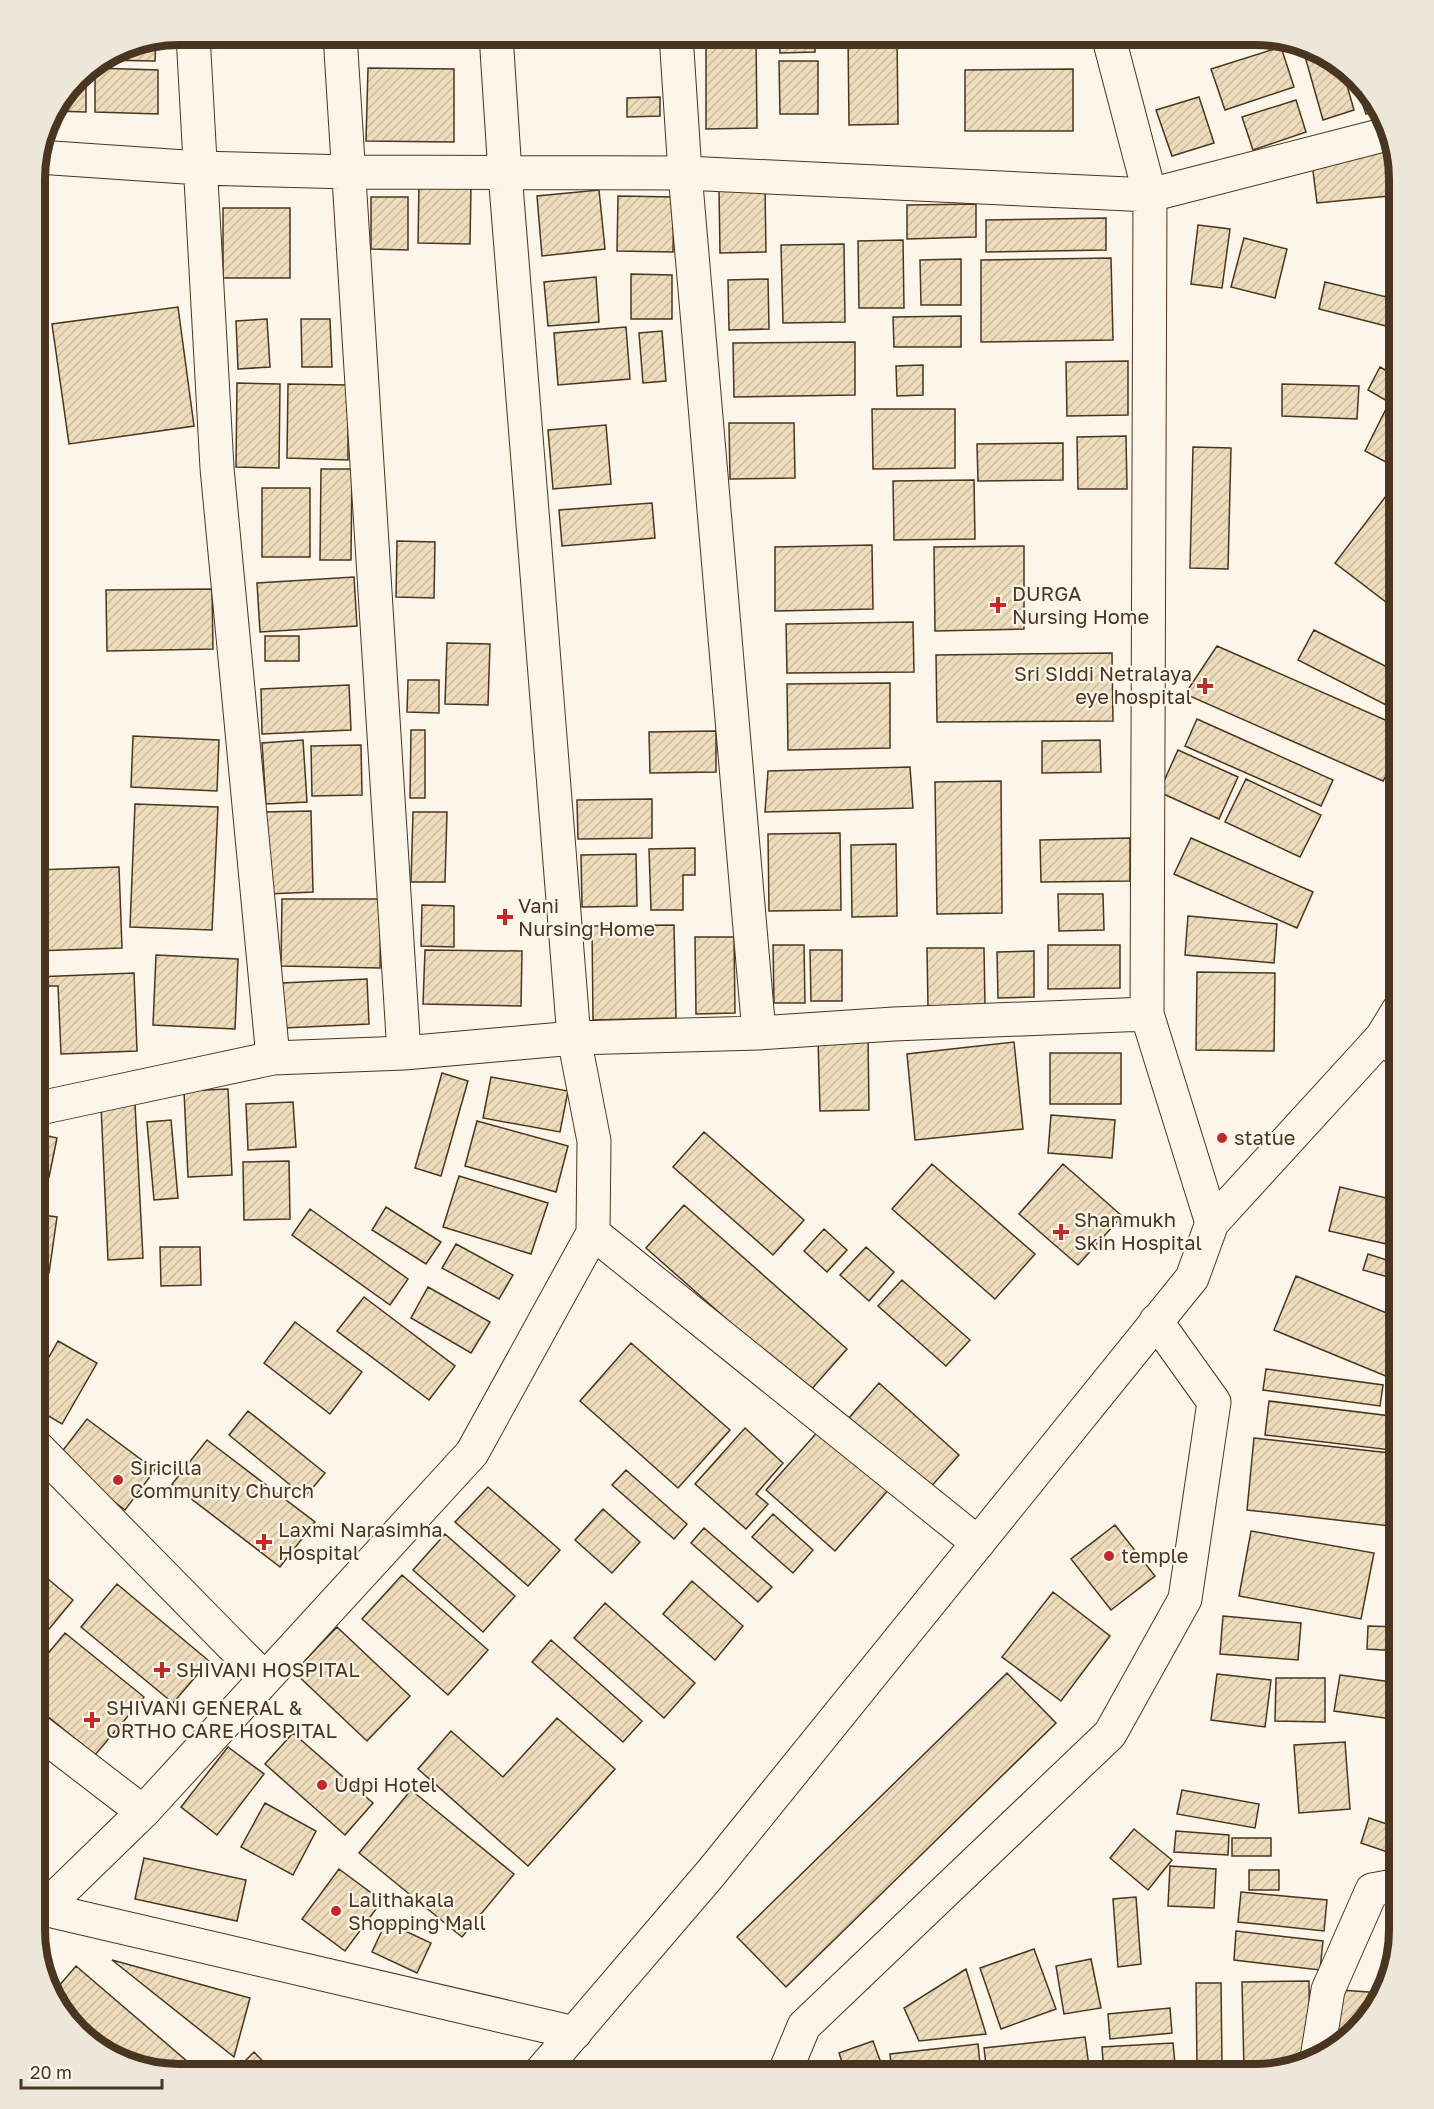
<svg xmlns="http://www.w3.org/2000/svg" width="1434" height="2109" viewBox="0 0 1434 2109" font-family="'Golos Text',sans-serif">
<style>
.building{fill:url(#building-hatch);stroke:#4a3520;stroke-width:1.5}
.lines{fill:none;stroke-linecap:round;stroke-linejoin:round}
.minor-casing{stroke:#4a3520;stroke-width:35}
.primary-casing{stroke:#4a3520;stroke-width:35}
.minor{stroke:#fbf6e9;stroke-width:33}
.primary{stroke:#fbf6e9;stroke-width:33}
.poi-dot{fill:#c62828;stroke:#fbf6e9;stroke-width:2}
.labels{text-anchor:middle;stroke-width:4.5;stroke-linejoin:round;paint-order:stroke}
.poi-label{font-size:20px;fill:#4a3520;stroke:#fbf6e9;text-anchor:start}
.rim{fill:none;stroke:#4a3520;stroke-width:8}
</style>
<defs>
<pattern id="building-hatch" width="6" height="6" patternUnits="userSpaceOnUse" patternTransform="scale(1.5)"><rect width="6" height="6" fill="#ecdcbc"/><path d="M-1 1l2-2M0 6l6-6M5 7l2-2" fill="none" stroke="#ccbda1"/></pattern>
</defs>
<rect width="100%" height="100%" fill="#fbf6e9"/>
<path class="building" d="M359,35H450V48L359,46Z
M706,35H756L757,128L706,129Z
M779,35H815V52L780,53Z
M848,35H897L898,124L849,125Z
M1214,35H1259L1218,48Z
M156,39L155,61L102,60L124,45Z
M1302,46L1327,54L1342,68L1354,110L1323,120Z
M1281,47L1294,87L1225,110L1211,69Z
M779,61H818V114H780Z
M95,68L158,70V114L95,112Z
M368,68L454,69V142L366,141Z
M1073,69V131H965V70Z
M74,82H86V112L54,111Z
M1355,82L1380,107L1381,109L1366,114Z
M660,97V116L627,117V98Z
M1199,97L1214,143L1172,156L1156,110Z
M1296,100L1306,132L1253,150L1242,117Z
M1391,148L1400,179L1399,195L1317,203L1311,155Z
M419,184L471,185L470,244L418,243Z
M765,188L766,252L720,253L719,189Z
M599,190L605,249L542,256L537,196Z
M618,196L674,197L673,252L617,251Z
M371,197H408V250L371,249Z
M976,204V237L907,239V205Z
M223,208H290V278H223Z
M1106,218V250L986,252V220Z
M1198,225L1230,229L1222,288L1191,284Z
M1244,238L1287,249L1275,298L1231,287Z
M903,240L904,308H859L858,241Z
M844,244L845,322L783,323L781,245Z
M1111,258L1113,340L981,342V260Z
M961,259V305H921L920,260Z
M631,274L672,275V319H631Z
M596,277L599,322L548,326L544,282Z
M768,279L769,329L729,330L728,280Z
M1325,282L1399,300L1394,328L1319,309Z
M178,307L194,426L69,444L52,324Z
M961,316V347H894L893,317Z
M267,319L270,367L238,369L236,321Z
M301,319H330L332,367H302Z
M626,327L630,379L558,385L554,333Z
M662,331L666,381L643,383L639,333Z
M855,342V395L734,397L733,343Z
M1128,361V415L1067,416L1066,362Z
M923,365V395L897,396L896,366Z
M1380,367L1399,378V408L1368,390Z
M237,383L280,384L279,468L236,467Z
M288,384L348,385V460L287,458Z
M1282,384L1359,386L1357,419L1282,416Z
M872,409H955V468L873,469Z
M1385,411L1399,418V469L1365,451Z
M729,423H794L795,478L730,479Z
M606,425L611,484L553,489L548,430Z
M1126,436L1127,489H1078L1077,437Z
M1063,443V480L978,481L977,444Z
M1193,447L1231,448L1228,569L1190,568Z
M321,469H352L351,560H320Z
M974,480L975,539L894,540L893,481Z
M262,488H310V557H262Z
M1386,496L1399,506V612L1335,563Z
M652,503L655,538L562,546L559,510Z
M397,541L435,542L434,598L396,597Z
M872,545L873,609L775,611V547Z
M1024,546V629L935,631L934,547Z
M354,577L357,626L260,632L257,583Z
M212,589L213,649L107,651L106,590Z
M913,622L914,672L787,673L786,624Z
M1314,630L1399,673V683L1388,706L1298,660Z
M265,636H299V661H265Z
M447,643L490,644L488,705L445,704Z
M1217,646L1399,726V755L1383,781L1185,694Z
M1112,653L1113,721L937,722L936,655Z
M408,680H439V713L407,712Z
M890,683V748L788,750L787,684Z
M349,685L351,730L262,734L261,689Z
M1197,719L1333,780L1321,806L1185,746Z
M411,730H425V798H410Z
M716,731V772L650,773L649,732Z
M133,736L219,740L217,791L131,787Z
M303,740L307,802L266,804L262,743Z
M1100,740L1101,772L1042,773V741Z
M361,745L362,795L312,796L311,746Z
M1178,750L1238,777L1219,819L1159,792Z
M910,767L913,808L765,812L768,771Z
M1246,779L1321,815L1300,857L1225,822Z
M1001,781L1002,913L937,914L935,782Z
M652,799V838L578,839L577,800Z
M135,804L218,807L212,930L130,927Z
M311,811L313,892L268,894L265,812Z
M413,812H447L445,882H411Z
M840,833L841,910L769,911L768,834Z
M1130,838V881L1041,882L1040,840Z
M1191,838L1313,892L1297,928L1174,874Z
M896,844L897,916L852,917L851,845Z
M695,848V875H683V910H651L649,849Z
M636,854L637,906L582,907L581,855Z
M119,867L122,948L35,951V870Z
M1058,894H1103L1104,930L1059,931Z
M282,899H381L380,968L281,966Z
M422,905L454,906V947L421,946Z
M1188,916L1277,924L1274,963L1185,955Z
M674,925L676,1018L593,1020L592,926Z
M695,937H734L735,1013L696,1014Z
M773,945H804L805,1003H774Z
M1048,945H1120V988L1048,989Z
M927,948H984L985,1007H928Z
M425,950L522,951L521,1006L423,1004Z
M810,950H842V1001H811Z
M1034,951V997L998,998L997,952Z
M156,955L238,959L235,1029L153,1025Z
M1197,972L1275,973L1274,1051L1196,1050Z
M134,973L137,1051L61,1054L58,986H45L47,1055H35V977Z
M367,979L369,1024L284,1028L282,983Z
M868,1037L869,1110L820,1111L818,1038Z
M1014,1042L1023,1129L915,1140L907,1054Z
M1050,1053H1121V1104H1050Z
M442,1073L468,1081L441,1176L415,1168Z
M491,1077L568,1091L560,1132L483,1118Z
M228,1089L232,1175L188,1177L184,1091Z
M293,1102L296,1147L248,1150L246,1104Z
M135,1104L143,1258L108,1260L101,1106Z
M1051,1115L1115,1120L1112,1158L1048,1153Z
M171,1120L178,1198L154,1200L147,1122Z
M477,1121L568,1146L556,1192L465,1166Z
M704,1132L804,1220L773,1255L673,1167Z
M35,1133L57,1138L49,1177L35,1174Z
M289,1161L290,1219L244,1220L243,1162Z
M932,1164L1035,1254L995,1299L892,1209Z
M1063,1164L1122,1216L1078,1265L1019,1214Z
M459,1176L548,1203L531,1254L443,1227Z
M1340,1187L1399,1201V1211L1391,1245L1329,1231Z
M684,1205L847,1349L809,1392L646,1248Z
M386,1207L441,1242L426,1264L372,1230Z
M310,1209L408,1279L390,1305L292,1235Z
M35,1214L57,1217L49,1273L35,1271Z
M824,1229L847,1250L827,1272L804,1251Z
M456,1244L513,1275L499,1299L442,1268Z
M160,1247H200L201,1285L161,1286Z
M866,1247L894,1272L869,1301L840,1275Z
M1368,1254L1399,1264V1280L1363,1270Z
M1296,1276L1399,1318V1363L1393,1379L1274,1330Z
M902,1280L970,1340L946,1366L878,1306Z
M428,1287L490,1322L471,1353L411,1318Z
M35,1294L41,1295L35,1343Z
M364,1297L455,1366L429,1400L337,1331Z
M295,1322L362,1372L330,1414L264,1363Z
M58,1341L97,1363L62,1424L35,1408V1382Z
M631,1343L730,1430L678,1488L580,1401Z
M1266,1369L1383,1385L1380,1406L1263,1390Z
M879,1383L959,1455L928,1490L848,1419Z
M1269,1401L1399,1417V1451L1265,1435Z
M248,1411L325,1473L305,1497L229,1435Z
M87,1419L155,1470L125,1510L57,1458Z
M745,1428L783,1463L756,1494L768,1504L746,1529L695,1484Z
M821,1428L890,1488L835,1551L766,1490Z
M1254,1438L1399,1454V1527L1247,1510Z
M207,1440L315,1522L280,1567L172,1484Z
M626,1470L687,1524L674,1539L612,1485Z
M35,1485L47,1495L35,1510Z
M488,1487L560,1550L528,1586L455,1522Z
M603,1509L640,1542L612,1573L575,1540Z
M773,1514L813,1550L793,1573L752,1537Z
M1115,1525L1155,1576L1111,1610L1071,1559Z
M704,1528L772,1587L758,1602L691,1543Z
M1251,1531L1374,1553L1361,1619L1239,1596Z
M445,1534L515,1596L483,1632L413,1570Z
M35,1568L73,1600L35,1646Z
M1396,1568H1399V1603H1394Z
M402,1575L488,1650L448,1695L362,1619Z
M692,1581L743,1626L715,1660L663,1614Z
M117,1584L209,1661L173,1703L81,1627Z
M1053,1592L1110,1636L1061,1701L1002,1657Z
M605,1603L695,1683L664,1718L574,1638Z
M1223,1616L1301,1623L1298,1660L1220,1654Z
M1368,1626L1399,1627V1651L1367,1649Z
M337,1627L410,1696L367,1741L294,1672Z
M65,1633L144,1697L95,1755L35,1706V1669Z
M551,1640L642,1721L623,1742L532,1662Z
M1007,1673L1056,1723L786,1987L737,1937Z
M1217,1674L1271,1680L1265,1727L1211,1720Z
M1340,1675L1399,1683V1720L1334,1711Z
M1276,1678H1325V1722L1275,1721Z
M557,1718L615,1769L528,1866L418,1769L451,1731L503,1777Z
M293,1733L373,1803L345,1835L265,1764Z
M1345,1742L1350,1809L1299,1813L1294,1745Z
M228,1747L264,1774L217,1835L181,1807Z
M1399,1759V1788L1386,1780Z
M411,1790L514,1874L462,1937L359,1853Z
M1182,1790L1259,1804L1255,1828L1177,1814Z
M265,1803L316,1831L293,1875L241,1847Z
M35,1814L47,1817L36,1851L35,1850Z
M1369,1818L1399,1828V1856L1361,1843Z
M1134,1829L1172,1860L1148,1890L1110,1858Z
M1176,1831L1229,1835L1228,1855L1174,1852Z
M1232,1838H1271V1856H1232Z
M144,1858L246,1880L237,1921L135,1899Z
M1170,1866L1216,1869L1214,1908L1168,1906Z
M339,1869L382,1901L345,1951L302,1919Z
M1249,1870H1279V1890H1249Z
M1241,1892L1327,1900L1324,1931L1238,1922Z
M1136,1897L1141,1964L1118,1967L1113,1899Z
M386,1922L431,1943L417,1973L372,1952Z
M1236,1931L1323,1941L1320,1970L1234,1960Z
M1034,1949L1056,2009L1001,2029L980,1968Z
M1091,1959L1101,2008L1064,2014L1056,1966Z
M112,1960L250,1998L234,2057Z
M76,1966L202,2074H170L107,2055L54,2002L52,1994Z
M966,1969L986,2034L919,2041L904,2008Z
M1309,1981L1310,2060L1268,2071H1244L1242,1982Z
M1196,1983H1221L1222,2065L1197,2066Z
M1340,1990L1382,1993L1380,2002L1335,2047Z
M1170,2008L1172,2033L1110,2039L1108,2014Z
M1085,2037L1090,2074H987L984,2048Z
M873,2041L885,2074H846L839,2053Z
M1173,2043L1176,2074H1104L1102,2047Z
M978,2044L981,2074H892L890,2054Z
M254,2052L275,2074H246L239,2067Z"/>
<g class="lines">
<defs>
<path id="minor" d="M193,35L217,468L273,1058
M340,35L404,1053
M676,35L685,173L759,1033
M38,157L200,168L350,172L685,173L1150,195L1108,35
M1147,1014L1150,195L1387,134
M1382,1037L1399,1051
M35,1109L273,1058L404,1053L574,1038L759,1033L894,1024L1147,1014L1212,1223
M593,1233L978,1543
M35,1445L265,1679
M143,1812L472,1453L593,1233L594,1141L574,1038L505,173L496,35
M35,1907L575,2033
M35,1917L143,1812L35,1729
M1317,2058L1328,1990L1372,1890L1399,1885
M784,2074L804,2026L1110,1734L1185,1599L1214,1402L1156,1321"/>
<path id="primary" d="M539,2074L711,1873L1192,1278L1212,1223L1382,1037L1399,1009"/>
</defs>
<use href="#minor" class="minor-casing"/>
<use href="#primary" class="primary-casing"/>
<use href="#minor" class="minor"/>
<use href="#primary" class="primary"/>
</g>
<g class="poi-dot">
<path d="M995 596h6v6h6v6h-6v6h-6v-6h-6v-6h6z"/>
<path d="M1202 677h6v6h6v6h-6v6h-6v-6h-6v-6h6z"/>
<path d="M502 908h6v6h6v6h-6v6h-6v-6h-6v-6h6z"/>
<circle cx="1222" cy="1138" r="6"/>
<path d="M1058 1223h6v6h6v6h-6v6h-6v-6h-6v-6h6z"/>
<circle cx="118" cy="1480" r="6"/>
<path d="M261 1533h6v6h6v6h-6v6h-6v-6h-6v-6h6z"/>
<circle cx="1109" cy="1556" r="6"/>
<path d="M159 1661h6v6h6v6h-6v6h-6v-6h-6v-6h6z"/>
<path d="M89 1711h6v6h6v6h-6v6h-6v-6h-6v-6h6z"/>
<circle cx="322" cy="1785" r="6"/>
<circle cx="336" cy="1911" r="6"/>
</g>
<g class="labels">
<g class="poi-label">
<text x="1012" y="601">DURGA<tspan x="1012" dy="23">Nursing Home</tspan></text>
<text x="1192" y="681" text-anchor="end">Sri SIddi Netralaya<tspan x="1192" dy="23">eye hospital</tspan></text>
<text x="518" y="913">Vani<tspan x="518" dy="23">Nursing Home</tspan></text>
<text x="1234" y="1145">statue</text>
<text x="1074" y="1227">Shanmukh<tspan x="1074" dy="23">Skin Hospital</tspan></text>
<text x="130" y="1475">Siricilla<tspan x="130" dy="23">Community Church</tspan></text>
<text x="278" y="1537">Laxmi Narasimha<tspan x="278" dy="23">Hospital</tspan></text>
<text x="1121" y="1563">temple</text>
<text x="176" y="1677">SHIVANI HOSPITAL</text>
<text x="106" y="1715">SHIVANI GENERAL &amp;<tspan x="106" dy="23">ORTHO CARE HOSPITAL</tspan></text>
<text x="334" y="1792">Udpi Hotel</text>
<text x="348" y="1907">Lalithakala<tspan x="348" dy="23">Shopping Mall</tspan></text>
</g>
</g>
<path d="M0 0H1434V2109H0ZM179 45H1255A134 134 0 0 1 1389 179V1930A134 134 0 0 1 1255 2064H179A134 134 0 0 1 45 1930V179A134 134 0 0 1 179 45Z" fill="#ede7d9" fill-rule="evenodd"/>
<path class="rim" d="M179 45H1255A134 134 0 0 1 1389 179V1930A134 134 0 0 1 1255 2064H179A134 134 0 0 1 45 1930V179A134 134 0 0 1 179 45Z"/>
<path d="M21 2079v9h141v-9" fill="none" stroke="#4a3520" stroke-width="3"/>
<text x="30" y="2079" font-size="18" fill="#4a3520" stroke="#fbf6e9" stroke-width="4.5" paint-order="stroke">20 m</text>
</svg>
